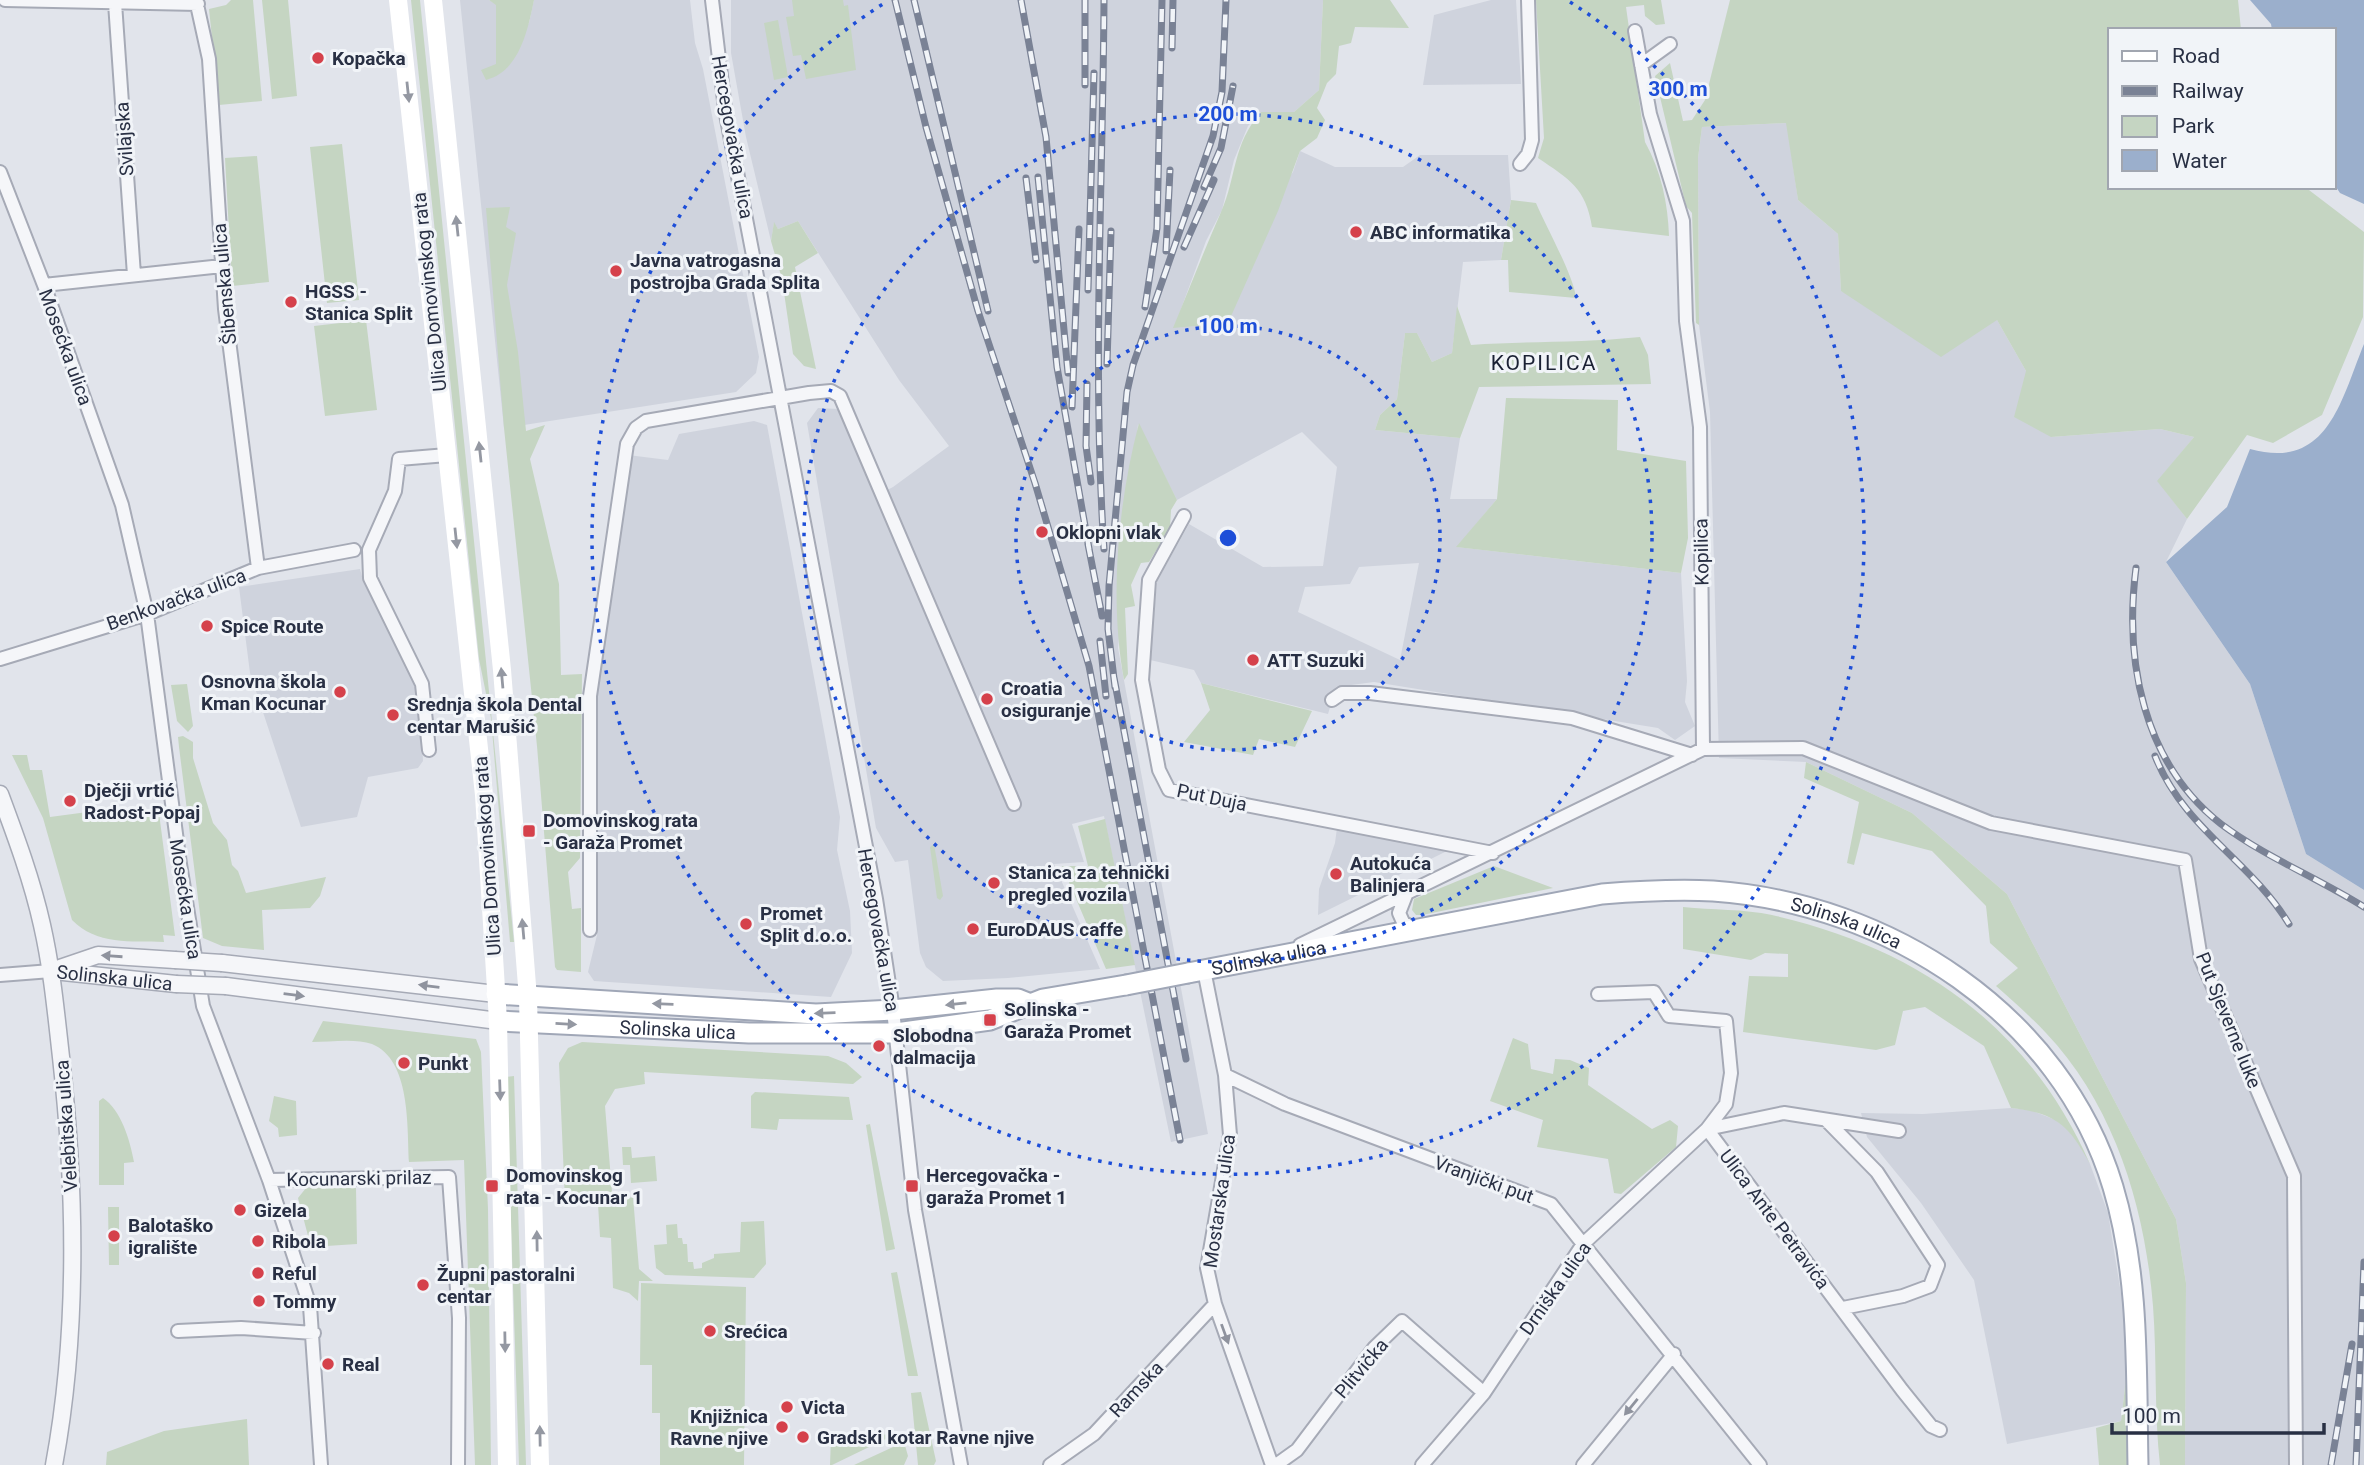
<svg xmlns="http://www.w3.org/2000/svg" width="2364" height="1465" viewBox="0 0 2364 1465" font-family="Roboto,sans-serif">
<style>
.built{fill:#cfd3dd;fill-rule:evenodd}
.green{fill:#c5d5c2}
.water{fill:#9bafcc}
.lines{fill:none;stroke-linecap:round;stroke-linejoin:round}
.minor-casing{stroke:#a6aab6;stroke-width:16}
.tertiary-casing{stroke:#a6aab6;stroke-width:19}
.primary-casing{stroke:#a0a7b7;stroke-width:23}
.minor{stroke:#f5f6f9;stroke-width:12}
.tertiary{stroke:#f5f6f9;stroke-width:16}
.secondary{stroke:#fff;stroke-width:18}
.primary{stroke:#fff;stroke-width:19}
.rail-casing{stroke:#7a8295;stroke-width:7}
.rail{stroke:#f1f4f8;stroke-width:4.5;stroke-dasharray:13;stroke-linecap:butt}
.tertiary-bridge-casing{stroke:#a6aab6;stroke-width:19;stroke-linecap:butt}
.primary-bridge-casing{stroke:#a0a7b7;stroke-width:23;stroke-linecap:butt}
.tertiary-bridge{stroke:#f5f6f9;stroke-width:16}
.primary-bridge{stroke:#fff;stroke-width:19}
.oneway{fill:#9498a2}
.oneway2{fill:#8f939e}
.ring{fill:none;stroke:#1d4ed8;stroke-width:3.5;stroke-dasharray:3.5 7}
.poi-dot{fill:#d5414b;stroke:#f1f4f8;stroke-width:2.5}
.labels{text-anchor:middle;stroke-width:6;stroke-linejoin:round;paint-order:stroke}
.poi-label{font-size:19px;font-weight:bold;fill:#293044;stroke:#f1f4f8;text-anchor:start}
.street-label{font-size:19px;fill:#293044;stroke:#f1f4f8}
.neighbourhood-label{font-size:21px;letter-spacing:2px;fill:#1b2134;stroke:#f1f4f8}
.centre{fill:#1d4ed8;stroke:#f1f4f8;stroke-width:3.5}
.ring-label{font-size:21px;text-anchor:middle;font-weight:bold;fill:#1d4ed8;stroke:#f1f4f8;stroke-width:6;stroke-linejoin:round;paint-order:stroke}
</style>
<rect width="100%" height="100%" fill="#e1e4eb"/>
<path class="built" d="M460,0H489L496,4V65L486,80L529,23L534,0H690L695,43L703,69L759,357L756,373L736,392L504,428Z
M731,0H1323L1319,90L1294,112H1261L1248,126L1234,160L1222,210L1206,241L1174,328L1293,172L1300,151L1335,167H1403L1420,155H1508L1511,200L1501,260L1463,262L1452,353L1432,362L1417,333H1405L1397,399L1380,415L1375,430L1460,438L1450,499H1497L1457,547L1681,573L1687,681L1685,702L1695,726L1675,740L1658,728L1374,682L1336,687L1328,714L1201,683L1194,670L1150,660L1157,581L1189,524L1263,567L1323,566L1337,467L1302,432L1177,500L1138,424L1118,648L1208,1134L1171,1142L1104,816L1072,824L1084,862L1054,864L1100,969L1008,978L943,981L926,967L920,953L908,860L895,862L876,828L807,423L818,408L838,409L876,496L893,487L949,446L899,380L798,221L778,229L774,223L771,241L746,137L731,53ZM1419,563L1400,660L1298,612L1305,587L1350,584L1359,567Z
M1491,0H1516L1521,84L1423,85L1434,15Z
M1787,123L1798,200L1838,234L1841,291L1997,320L2026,371L2051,437L2160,429L2194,437L2158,481L2187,519L2166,562L2250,684L2306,854L2364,890V1465H2185L2186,1283L2176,1219L2007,894L1912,813L1806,762L1719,758L1710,412L1699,325L1698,158L1702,127Z
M754,421L767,425L840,817L837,850L850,911L852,953L831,997L594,981L588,972L597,935L595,698L628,455L668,460L679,434Z
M360,569L363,580L412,673L420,696L423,761L418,768L368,777L357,817L301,827L250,673L239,587Z
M1337,828L1453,848L1318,915L1319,889L1335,843Z
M2011,1108L2030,1110L2061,1122L2075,1136L2090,1164L2108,1213L2123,1306L2127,1370L2121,1421L2007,1444L1974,1280L1921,1203L1867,1137L1861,1113L1923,1114Z"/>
<path class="green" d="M231,0H253L262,101L219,105L209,9L226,5Z
M262,0H288L297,96L272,99Z
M411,0H420L514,942H510L491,718L479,659Z
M489,0H534C528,30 519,72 486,80L481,70L496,64V5Z
M792,0H843L844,6L848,5L856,70L806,79L801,55L793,56L786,17L794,16Z
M1323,0H1390L1409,28L1355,27L1351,43L1339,46L1336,74L1327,83L1317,108L1325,120L1317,138L1300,151L1278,211L1228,323L1173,328C1189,289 1204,251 1221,212C1237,176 1232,145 1261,112H1294L1319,90Z
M1536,0H1661L1665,24L1656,25L1645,16L1644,5L1626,7L1645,142C1661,171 1668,203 1669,236L1592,227C1586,188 1569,179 1538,158L1544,138Z
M1730,0H2238L2241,30H2110V187H2305L2364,232L2363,317L2322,415L2273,443L2247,435L2187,519L2157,481L2194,437L2160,429L2051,437L2014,417L2026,371L1997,320L1941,357L1841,291L1838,234L1798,200L1786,123L1702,127L1698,158L1699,325L1696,323L1692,213L1686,206L1655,76L1670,63L1683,121L1692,120L1705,100Z
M778,20L788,77L774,80L764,23Z
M342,144L359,300L327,303L310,147Z
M257,156L269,282L232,286L225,158Z
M1511,200L1536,203C1546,227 1574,276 1576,298L1509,292L1508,260H1501Z
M510,207L506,227L516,233L507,285L518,352L526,431L545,425L530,459L559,584L561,675L582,674L580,858L568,872L572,909L581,908V972L557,970L555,967L537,746L504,428L486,208Z
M798,221L818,253L795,267L816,369L804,366L793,354L782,279L771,241L774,222L778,229Z
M1457,306L1471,345C1527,341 1583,343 1640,337L1648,355L1651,384L1479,387L1460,438L1375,430L1380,415L1397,399L1405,333H1417L1432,362L1452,353Z
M366,320L377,410L325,416L314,326Z
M1506,398L1618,400L1617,450L1686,461L1688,538L1681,573L1456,547L1497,499Z
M1139,423L1177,500L1171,510L1170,528L1149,562L1141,563L1131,585L1135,606L1125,608L1128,674L1124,680C1109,598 1118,503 1139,423Z
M1201,683L1312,711L1295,747L1259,739L1253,755L1184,742L1210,710Z
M187,684L193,726L188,732L177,721L171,685Z
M183,736L193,742V758L213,823L227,840L232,865L238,871L246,893L326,877L320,896L310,908L262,910L264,950L222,946L203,938L179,747L178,737Z
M12,755H27L30,770H42L50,817L95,811L96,821L159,813L175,936L163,935L164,942C131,941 96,945 72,920L43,818Z
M1806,762L1912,813L2007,894L2176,1219L2186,1283L2185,1465H2160C2154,1412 2157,1359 2153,1306C2145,1208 2115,1106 2046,1033C2031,1017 2013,1001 1996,986L2018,968L1990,943L1986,906L1932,851L1862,833L1854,865L1847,863L1859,802L1804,778Z
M1105,819L1135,965L1106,969L1062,866H1088L1078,826Z
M934,844L943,896L940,900L937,898L930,847Z
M1494,866L1553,888L1422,915H1416L1412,910L1414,899Z
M1683,907C1712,910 1744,909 1772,915C1918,948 2029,1026 2090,1164C2069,1125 2056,1113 2011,1108L1984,1046L1925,1007L1903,1011L1895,1045L1876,1050L1743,1032L1749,976L1788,977V954L1765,953L1751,960L1683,949Z
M323,1021L476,1039L481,1052L488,1209L491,1465H475L464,1160L409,1162C407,1127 411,1060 372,1044C355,1038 330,1042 312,1042Z
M1513,1038L1528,1044L1531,1069L1553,1074L1555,1059L1570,1060L1589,1068L1588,1085L1652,1129L1670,1120L1678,1126L1676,1147L1621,1194L1614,1193L1608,1159L1537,1147L1543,1120L1490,1101Z
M582,1042L828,1056L846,1063L862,1077L853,1084L644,1072L645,1084L615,1089L605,1106L612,1192L584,1203L565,1202L559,1063L568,1048Z
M514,1076L526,1465H519L506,1077Z
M755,1092L849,1097L853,1120L779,1119L777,1130L751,1128V1096Z
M274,1096L296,1101L297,1135L279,1137L278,1128L269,1121Z
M103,1098C121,1110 130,1140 134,1162L124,1163V1185H99V1101Z
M870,1124L895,1249L886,1251L866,1125Z
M622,1147H631L632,1158L655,1156L657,1181L631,1183L630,1165H623Z
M306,1188H356L357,1244L311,1247L298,1198Z
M633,1197L639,1269L653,1281H639L638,1301L629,1293L613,1288L611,1238L600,1237L598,1204Z
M108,1207H119V1265H109Z
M764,1221L766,1264L754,1278L665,1275L656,1268L654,1245L667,1244L666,1225L677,1224L678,1238H682L683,1244H687L688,1262H693L694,1269L702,1268V1263L714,1258V1254L740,1252L741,1222Z
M897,1272L918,1376H908L891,1273Z
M641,1283L746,1287L744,1465H660V1413H652V1365H640Z
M2127,1370L2128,1465H2099L2096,1428L2121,1421Z
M921,1392L936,1461L934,1465H918L911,1393Z
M247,1419L249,1465H106L107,1452L164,1431Z
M896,1434L832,1465H830L831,1437Z
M904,1442L908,1456L904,1465H854Z"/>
<path class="water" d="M2250,0H2364V204L2340,193L2334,184V30H2272L2271,24Z
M2364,344V890L2306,854L2250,684L2166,562L2227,507L2250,449C2328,471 2341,400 2364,344Z"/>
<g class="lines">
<defs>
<path id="minor" d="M5,0L198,4
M196,0L209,59L225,309L258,568
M712,0L725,109L876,899L893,1010L915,1210L961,1465
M115,3L134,275
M1635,31L1650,114L1683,221L1686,321L1700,427L1703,749
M1641,65L1670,44
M1520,164L1528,154L1532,140L1528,0
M0,172L44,285L122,505L147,614L180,864L203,1006L269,1180L310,1306L321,1465
M44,285L222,266
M1184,516L1149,580L1142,680L1159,770L1169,790L1493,853
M0,659L147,614L258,568L354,550
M1332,700L1342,693H1370L1572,718L1692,755
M429,750L422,684L370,578L369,550L395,491L399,459L447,455
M1406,895L1399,913L1403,922L1417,931
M590,930V696L627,444L636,428L646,421L809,393L831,391L840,396L1014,804
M1300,945L1703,749L1803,748L1991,823L2185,860L2201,959L2294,1176L2296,1465
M1204,970L1225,1075L1230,1135L1207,1268L1215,1304L1272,1465
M0,975L51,971
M1225,1075L1285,1104L1551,1204L1760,1465
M1827,1121L1877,1172L1938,1265L1930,1286L1903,1296L1843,1308
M1899,1131L1784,1113L1707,1129L1902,1390L1931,1426L1940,1430
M269,1180L449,1177L459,1318L458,1465
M178,1331L241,1328L314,1333
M1050,1465L1094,1434L1215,1304
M1276,1465L1297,1450L1374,1348L1402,1321L1484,1393
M1422,1465L1484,1393L1583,1244L1707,1129L1726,1104L1731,1073L1726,1021L1669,1016L1654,992L1598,994
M1583,1465L1674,1354"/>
<g id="tertiary">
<path d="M0,794C16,837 32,880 42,925C52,969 56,1013 61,1057C76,1192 79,1330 54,1465"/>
<path d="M222,963L496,994"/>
<path d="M51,971L98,955L175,960"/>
<path id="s1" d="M54,971L176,984"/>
<path d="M226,986L498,1021"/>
</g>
<g id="primary">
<path id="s2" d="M1188,973L1602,894C1640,891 1676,889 1713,891C1888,903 2061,1014 2113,1187C2140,1277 2136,1372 2138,1465"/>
<path d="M496,994L816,1014L893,1010L997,999H1018L1028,1003"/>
<path id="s3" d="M498,1021L749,1033H896L990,1020L1043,999L1126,985"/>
</g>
</defs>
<use href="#minor" class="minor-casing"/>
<use href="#tertiary" class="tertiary-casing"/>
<use href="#primary" class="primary-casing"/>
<use href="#minor" class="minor"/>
<use href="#tertiary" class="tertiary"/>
<path class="secondary" d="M398,0L484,795L498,1021L507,1465
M433,0L502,670L528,998L540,1465"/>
<use href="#primary" class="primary"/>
<defs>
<path id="rail" d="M895,0L926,127L978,311L1035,483L1089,666L1180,1140
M914,0L988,311
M1021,0L1046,137L1068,373
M1085,0V85
M1172,48L1173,0
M1038,177L1057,367L1090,554
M1026,178L1036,260
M1204,187L1221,148L1233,86
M1184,247L1214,180
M1166,251L1170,170
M1088,290L1094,73
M1145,307L1157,228L1162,0
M1107,364L1111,231
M1087,384L1086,446L1091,482
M1072,407L1079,229
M1088,544L1102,616
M1104,549C1092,366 1103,183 1104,0
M2136,568C2124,661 2143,763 2221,824C2265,857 2318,878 2364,907
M1100,641L1106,696
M1114,678L1186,1059
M1115,687L1108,629L1109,586L1127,392L1133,365L1213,136L1222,92L1226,0
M2155,756C2184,829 2250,860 2289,924
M2331,1465L2352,1344
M2356,1465L2364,1262"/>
</defs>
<use href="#rail" class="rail-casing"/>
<use href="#rail" class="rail"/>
<defs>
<path id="tertiary-bridge" d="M175,960L222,963
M176,984L226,986"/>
<path id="primary-bridge" d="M1126,985L1188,973"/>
</defs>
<use href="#tertiary-bridge" class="tertiary-bridge-casing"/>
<use href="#primary-bridge" class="primary-bridge-casing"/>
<use href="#tertiary-bridge" class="tertiary-bridge"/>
<use href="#primary-bridge" class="primary-bridge"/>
</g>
<defs><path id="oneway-solid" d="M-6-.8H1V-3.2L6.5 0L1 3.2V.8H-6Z" transform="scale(1.75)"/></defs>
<g class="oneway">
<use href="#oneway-solid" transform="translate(408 92) rotate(84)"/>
<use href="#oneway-solid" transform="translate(457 226) rotate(-96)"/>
<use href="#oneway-solid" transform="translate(480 452) rotate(-96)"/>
<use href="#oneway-solid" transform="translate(456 538) rotate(84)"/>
<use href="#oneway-solid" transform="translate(502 678) rotate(-95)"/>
<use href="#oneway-solid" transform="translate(523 929) rotate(-95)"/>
<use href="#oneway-solid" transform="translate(663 1004) rotate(-178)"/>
<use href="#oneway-solid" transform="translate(956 1004) rotate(174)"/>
<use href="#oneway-solid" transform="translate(825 1013) rotate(178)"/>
<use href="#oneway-solid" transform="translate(566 1024) rotate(3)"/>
<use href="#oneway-solid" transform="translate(500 1090) rotate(88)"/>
<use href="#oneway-solid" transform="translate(537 1241) rotate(-91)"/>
<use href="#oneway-solid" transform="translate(505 1342) rotate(89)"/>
<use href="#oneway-solid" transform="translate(540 1436) rotate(-91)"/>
</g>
<g class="oneway2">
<use href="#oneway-solid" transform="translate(112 956) rotate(-176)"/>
<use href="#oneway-solid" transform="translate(429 986) rotate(-173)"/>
<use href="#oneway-solid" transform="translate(294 995) rotate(7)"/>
<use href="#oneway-solid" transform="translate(1225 1334) rotate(70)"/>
<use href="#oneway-solid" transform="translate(1631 1407) rotate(129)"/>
</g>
<g class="ring">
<circle cx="1228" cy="538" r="212"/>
<circle cx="1228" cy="538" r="424"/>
<path d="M1570 2A636 636 0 1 1 886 2"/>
</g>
<g class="poi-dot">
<circle cx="318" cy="58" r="7"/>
<circle cx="1356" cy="232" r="7"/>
<circle cx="616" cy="271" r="7"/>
<circle cx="291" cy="302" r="7"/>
<circle cx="1042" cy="532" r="7"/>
<circle cx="207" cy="626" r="7"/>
<circle cx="1253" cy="660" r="7"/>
<circle cx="340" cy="692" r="7"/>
<circle cx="987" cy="699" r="7"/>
<circle cx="393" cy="715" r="7"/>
<circle cx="70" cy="801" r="7"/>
<rect x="522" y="824" width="14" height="14" rx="3.5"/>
<circle cx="1336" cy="874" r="7"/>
<circle cx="994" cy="883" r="7"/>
<circle cx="746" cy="924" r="7"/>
<circle cx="973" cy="929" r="7"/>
<rect x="983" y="1013" width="14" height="14" rx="3.5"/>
<circle cx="879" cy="1046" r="7"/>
<circle cx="404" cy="1063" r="7"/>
<rect x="485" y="1179" width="14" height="14" rx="3.5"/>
<rect x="905" y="1179" width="14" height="14" rx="3.5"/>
<circle cx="240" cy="1210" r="7"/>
<circle cx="114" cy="1236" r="7"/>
<circle cx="258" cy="1241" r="7"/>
<circle cx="258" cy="1273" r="7"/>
<circle cx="423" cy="1285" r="7"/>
<circle cx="259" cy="1301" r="7"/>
<circle cx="710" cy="1331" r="7"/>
<circle cx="328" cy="1364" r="7"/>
<circle cx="787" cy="1407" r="7"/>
<circle cx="782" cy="1427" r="7"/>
<circle cx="803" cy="1437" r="7"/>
</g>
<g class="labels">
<g class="poi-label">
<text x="332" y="65">Kopačka</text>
<text x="1370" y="239">ABC informatika</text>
<text x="630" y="267">Javna vatrogasna<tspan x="630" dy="22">postrojba Grada Splita</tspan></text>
<text x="305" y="298">HGSS -<tspan x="305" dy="22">Stanica Split</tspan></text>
<text x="1056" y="539">Oklopni vlak</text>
<text x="221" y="633">Spice Route</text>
<text x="1267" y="667">ATT Suzuki</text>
<text x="326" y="688" text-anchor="end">Osnovna škola<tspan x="326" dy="22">Kman Kocunar</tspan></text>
<text x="1001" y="695">Croatia<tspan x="1001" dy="22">osiguranje</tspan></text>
<text x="407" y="711">Srednja škola Dental<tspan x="407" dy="22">centar Marušić</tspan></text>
<text x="84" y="797">Dječji vrtić<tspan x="84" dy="22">Radost-Popaj</tspan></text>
<text x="543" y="827">Domovinskog rata<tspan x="543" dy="22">- Garaža Promet</tspan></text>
<text x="1350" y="870">Autokuća<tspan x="1350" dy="22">Balinjera</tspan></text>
<text x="1008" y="879">Stanica za tehnički<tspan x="1008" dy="22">pregled vozila</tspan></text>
<text x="760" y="920">Promet<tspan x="760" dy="22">Split d.o.o.</tspan></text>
<text x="987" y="936">EuroDAUS caffe</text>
<text x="1004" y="1016">Solinska -<tspan x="1004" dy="22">Garaža Promet</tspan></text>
<text x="893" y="1042">Slobodna<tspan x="893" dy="22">dalmacija</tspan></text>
<text x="418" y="1070">Punkt</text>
<text x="506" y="1182">Domovinskog<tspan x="506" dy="22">rata - Kocunar 1</tspan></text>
<text x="926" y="1182">Hercegovačka -<tspan x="926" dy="22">garaža Promet 1</tspan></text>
<text x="254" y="1217">Gizela</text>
<text x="128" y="1232">Balotaško<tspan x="128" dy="22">igralište</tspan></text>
<text x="272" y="1248">Ribola</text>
<text x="272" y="1280">Reful</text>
<text x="437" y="1281">Župni pastoralni<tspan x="437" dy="22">centar</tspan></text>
<text x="273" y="1308">Tommy</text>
<text x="724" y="1338">Srećica</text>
<text x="342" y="1371">Real</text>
<text x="801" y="1414">Victa</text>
<text x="768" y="1423" text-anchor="end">Knjižnica<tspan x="768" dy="22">Ravne njive</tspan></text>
<text x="817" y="1444">Gradski kotar Ravne njive</text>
</g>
<g class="street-label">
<text transform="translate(733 137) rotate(80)" y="7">Hercegovačka ulica</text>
<text transform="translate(124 139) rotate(-94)" y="7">Svilajska</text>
<text transform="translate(224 284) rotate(-95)" y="7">Šibenska ulica</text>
<text transform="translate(429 292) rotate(-96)" y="7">Ulica Domovinskog rata</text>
<text transform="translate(66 347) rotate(70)" y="7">Mosećka ulica</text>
<text transform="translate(1701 552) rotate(-91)" y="7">Kopilica</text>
<text transform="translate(176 599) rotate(-20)" y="7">Benkovačka ulica</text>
<text transform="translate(1212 797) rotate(12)" y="7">Put Duja</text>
<text transform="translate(487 856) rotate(-94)" y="7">Ulica Domovinskog rata</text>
<text transform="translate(186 899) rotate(81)" y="7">Mosećka ulica</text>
<text dy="7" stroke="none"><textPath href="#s2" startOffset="670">Solinska ulica</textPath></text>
<text transform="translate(879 930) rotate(80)" y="7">Hercegovačka ulica</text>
<text dy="7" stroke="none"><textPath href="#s2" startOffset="82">Solinska ulica</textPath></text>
<text dy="7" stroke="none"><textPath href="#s1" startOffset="61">Solinska ulica</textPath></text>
<text transform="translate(2229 1020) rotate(68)" y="7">Put Sjeverne luke</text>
<text dy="7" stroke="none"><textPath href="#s3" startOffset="180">Solinska ulica</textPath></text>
<text transform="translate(66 1126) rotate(-94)" y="7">Velebitska ulica</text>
<text transform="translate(359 1178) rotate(-1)" y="7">Kocunarski prilaz</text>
<text transform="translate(1484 1179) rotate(20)" y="7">Vranjički put</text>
<text transform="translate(1219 1201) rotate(-82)" y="7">Mostarska ulica</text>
<text transform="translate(1775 1219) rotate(53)" y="7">Ulica Ante Petravića</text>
<text transform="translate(1555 1288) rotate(-55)" y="7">Drniška ulica</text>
<text transform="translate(1361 1368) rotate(-50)" y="7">Plitvička</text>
<text transform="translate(1136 1389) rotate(-47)" y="7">Ramska</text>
</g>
<g class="neighbourhood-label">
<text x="1544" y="370">KOPILICA</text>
</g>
</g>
<circle cx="1228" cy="538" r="10" class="centre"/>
<g class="ring-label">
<text x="1678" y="96">300 m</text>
<text x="1228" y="121">200 m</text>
<text x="1228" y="333">100 m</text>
</g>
<rect x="2108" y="28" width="228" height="161" fill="#f1f4f8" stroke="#a1a6b0" stroke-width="2"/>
<rect x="2122" y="51" width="35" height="10" fill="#ffffff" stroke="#a1a6b0" stroke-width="2"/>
<text x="2172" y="63" font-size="21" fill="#293044">Road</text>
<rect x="2122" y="86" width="35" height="10" fill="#7a8295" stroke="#a1a6b0" stroke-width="2"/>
<text x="2172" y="98" font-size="21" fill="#293044">Railway</text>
<rect x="2122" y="116" width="35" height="21" fill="#c5d5c2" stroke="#a1a6b0" stroke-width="2"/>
<text x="2172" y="133" font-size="21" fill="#293044">Park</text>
<rect x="2122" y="150" width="35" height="21" fill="#9bafcc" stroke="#a1a6b0" stroke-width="2"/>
<text x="2172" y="168" font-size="21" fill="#293044">Water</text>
<path d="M2112 1423v10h212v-10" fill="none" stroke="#293044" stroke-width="3.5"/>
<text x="2122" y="1423" font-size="21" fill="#293044" stroke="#f1f4f8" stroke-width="5" paint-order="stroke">100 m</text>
</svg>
